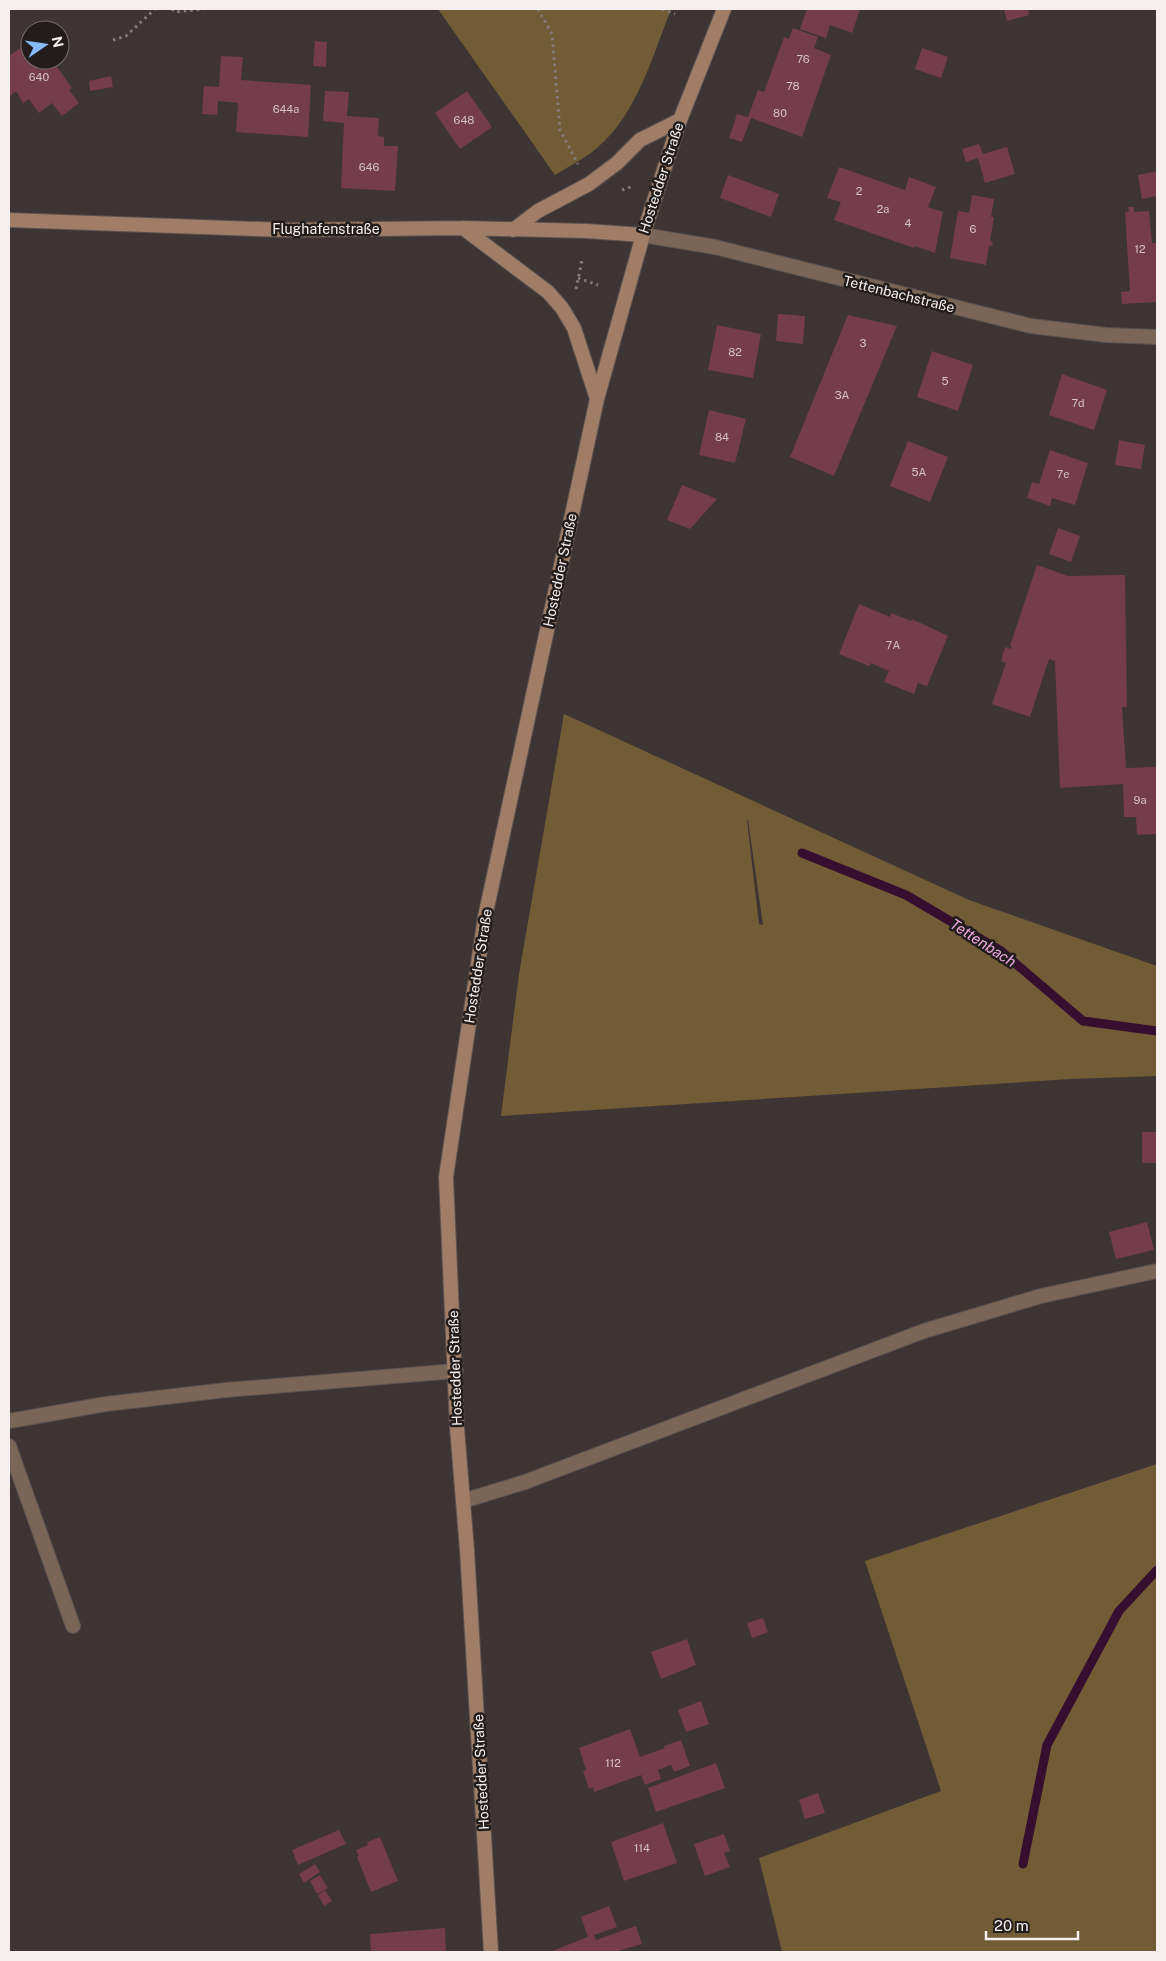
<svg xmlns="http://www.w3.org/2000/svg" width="1166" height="1961" viewBox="0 0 1166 1961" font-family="'Public Sans',sans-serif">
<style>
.green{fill:#715c36;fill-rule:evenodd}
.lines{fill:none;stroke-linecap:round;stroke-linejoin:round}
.stream{stroke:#360e30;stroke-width:9}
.building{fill:#743c4d}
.service-casing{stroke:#5b5251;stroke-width:16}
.minor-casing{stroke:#5b5251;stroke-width:16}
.secondary-casing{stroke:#5b5251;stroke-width:16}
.path{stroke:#847b7a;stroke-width:3;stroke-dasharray:2.5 4;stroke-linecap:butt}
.service{stroke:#7b6556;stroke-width:14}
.minor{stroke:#7b6556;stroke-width:14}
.secondary{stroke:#a07d66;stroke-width:14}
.labels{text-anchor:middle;stroke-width:5;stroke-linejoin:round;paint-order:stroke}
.number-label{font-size:11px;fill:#d6c2c6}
.street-label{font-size:14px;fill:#f6efee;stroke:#221d1c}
.water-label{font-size:15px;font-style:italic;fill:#f0a8e1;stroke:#221d1c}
</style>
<rect width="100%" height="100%" fill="#3e3433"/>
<path class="green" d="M438,9H671C651,60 635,122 588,155C578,162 566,168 555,175Z
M564,714L969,900L1157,966V1076L1071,1079L501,1116L519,974ZM747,820H748L763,925L759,924Z
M1157,1464V1952H782L759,1858L941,1791L865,1561Z"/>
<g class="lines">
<path class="stream" d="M802,853L906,895L1001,951L1083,1021L1157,1031
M1023,1864L1047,1745L1119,1611L1157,1570"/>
</g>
<path class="building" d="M807,9H860L852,33L830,25L826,38L800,29Z
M1004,9H1028L1029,15L1007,21Z
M793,28L818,37L814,48L831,55L802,137L751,118L742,142L729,138L737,114L748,117L758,90L764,92L784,37L789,39Z
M30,41V60H52L72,88L69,90L79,103L62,116L52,103L39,113L29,99L23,103L16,91L9,97V56Z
M315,41L327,42L326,67L313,66Z
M922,48L948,57L941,78L915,69Z
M221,56L243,57L241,80L311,85L308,137L236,132L238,103L218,101L217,115L202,114L204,86L219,87Z
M111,76L113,87L90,91L89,81Z
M325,91L349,92L347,116L379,118L378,136L384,137V146H398L395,191L341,188L344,123L323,121Z
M467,91L492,127L460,149L435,113Z
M979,144L983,154L1007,147L1015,174L985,183L978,158L966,162L962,149Z
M839,167L905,190L909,177L936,187L928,207L943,212L935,253L915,246L914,248L834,220L841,202L827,198Z
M1157,171V196L1142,199L1138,175Z
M728,175L779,194L771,217L720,198Z
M972,195L994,199L991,217H994L990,241L993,242L992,246H989L986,265L950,258L958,211L969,213Z
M1128,207H1134V212L1149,211L1152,243H1157V302L1122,304L1121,292L1130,291L1125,212H1129Z
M778,314L805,316L803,344L776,341Z
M848,315L897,326L834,476L790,457Z
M717,325L761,334L753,378L708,370Z
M932,351L973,365L958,411L917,397Z
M1062,374L1107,390L1094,430L1049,415Z
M709,410L746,419L735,463L699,455Z
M1119,440L1145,445L1141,469L1115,465Z
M908,441L948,457L930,502L890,486Z
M1050,450L1088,463L1075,505L1052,498L1050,506L1027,498L1032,482L1039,484Z
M682,485L717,499L690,529L667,520Z
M1058,528L1080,536L1071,562L1049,554Z
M1037,565L1068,576L1125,575L1127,707H1122L1126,768L1157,767V834L1137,835L1136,817H1124L1123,784L1060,788L1055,661L1049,659L1030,717L992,704L1006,663L1001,661L1005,647L1011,649L1012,647L1010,646Z
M859,604L890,617L891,613L911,621L912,619L948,636L927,686L918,683L914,694L884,682L889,671L871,663L869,666L839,654Z
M1142,1132H1157V1163H1142Z
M1147,1222L1154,1250L1116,1259L1109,1232Z
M763,1618L768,1632L752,1638L747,1623Z
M687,1639L696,1665L661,1679L651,1652Z
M701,1701L709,1724L686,1732L678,1710Z
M630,1729L640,1757L665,1748L664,1746L681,1740L690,1766L674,1772L671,1765L658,1770L661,1779L645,1785L641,1775L594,1792L593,1787L589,1789L583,1771L586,1770L579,1748Z
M716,1763L725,1788L656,1812L648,1788Z
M818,1793L825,1813L805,1819L799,1800Z
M663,1823L677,1863L624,1881L611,1842Z
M339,1830L346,1844L298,1865L292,1850Z
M724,1834L730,1851L724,1853L730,1867L705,1876L694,1844Z
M380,1837L398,1881L371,1892L357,1857L359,1856L356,1850L368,1845L367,1842Z
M315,1864L320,1872L304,1883L299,1874Z
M320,1875L328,1888L317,1894L310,1881Z
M325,1890L332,1901L324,1906L318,1895Z
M609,1906L617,1927L594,1935L596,1940L636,1926L642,1944L615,1952H552V1951L588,1937L581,1917Z
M445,1928L446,1952H371L370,1934Z"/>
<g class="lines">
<defs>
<path id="service" d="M9,1421L106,1404L226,1390L456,1371
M9,1446L73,1626
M463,1501L525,1482L924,1331L1041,1296L1157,1271"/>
<path id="minor" d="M643,235L715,247L1031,326L1106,335L1157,337"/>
<path id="secondary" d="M9,220L285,230L463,228L586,231L643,235
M463,228L548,292L562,308L574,328L597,399
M513,230L538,211L589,184L617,163L640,140L680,120
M491,1952L467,1550L457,1428L446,1177L485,917L597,399L643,235L680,120L724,9"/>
</defs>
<use href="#service" class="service-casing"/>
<use href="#minor" class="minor-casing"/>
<use href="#secondary" class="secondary-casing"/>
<path class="path" d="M172,9L175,12L204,9
M538,9L552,34L560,130L578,164
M662,9L675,14
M113,40L126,36L155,9
M622,190L631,187
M578,278L598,285
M576,289L582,260"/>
<use href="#service" class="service"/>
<use href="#minor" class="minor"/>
<use href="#secondary" class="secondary"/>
</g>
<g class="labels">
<g class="number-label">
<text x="803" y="63">76</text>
<text x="39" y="81">640</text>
<text x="793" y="90">78</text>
<text x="286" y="113">644a</text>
<text x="780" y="117">80</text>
<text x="464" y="124">648</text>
<text x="369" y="171">646</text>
<text x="859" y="195">2</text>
<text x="883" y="213">2a</text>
<text x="908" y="227">4</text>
<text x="973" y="233">6</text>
<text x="1140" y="253">12</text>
<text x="863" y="347">3</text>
<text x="735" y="356">82</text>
<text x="945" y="385">5</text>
<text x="842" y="399">3A</text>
<text x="1078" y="407">7d</text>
<text x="722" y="441">84</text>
<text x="919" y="476">5A</text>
<text x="1063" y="478">7e</text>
<text x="893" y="649">7A</text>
<text x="1140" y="804">9a</text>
<text x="613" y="1767">112</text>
<text x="642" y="1852">114</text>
</g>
<g class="street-label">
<text transform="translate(661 178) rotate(-72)" y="5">Hostedder Straße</text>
<text x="326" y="234">Flughafenstraße</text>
<text transform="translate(899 294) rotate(14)" y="5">Tettenbachstraße</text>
<text transform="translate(560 570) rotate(-78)" y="5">Hostedder Straße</text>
<text transform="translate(478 966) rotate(-81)" y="5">Hostedder Straße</text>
<text transform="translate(455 1368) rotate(-92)" y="5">Hostedder Straße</text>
<text transform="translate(481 1772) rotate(-93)" y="5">Hostedder Straße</text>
</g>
<g class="water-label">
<text transform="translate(983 943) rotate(33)" y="5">Tettenbach</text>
</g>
</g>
<rect width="1166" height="1961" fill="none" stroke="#f6efee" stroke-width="20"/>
<g transform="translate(45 45) rotate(77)"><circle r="24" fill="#221d1c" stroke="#777170"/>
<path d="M0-4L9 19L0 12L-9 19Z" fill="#86bbfb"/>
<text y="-8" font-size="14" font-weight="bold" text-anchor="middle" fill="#f6efee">N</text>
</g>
<path d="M986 1931v8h92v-8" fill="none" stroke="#f6efee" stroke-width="2.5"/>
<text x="994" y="1931" font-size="15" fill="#f6efee" stroke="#221d1c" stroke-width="4" paint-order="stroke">20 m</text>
</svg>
